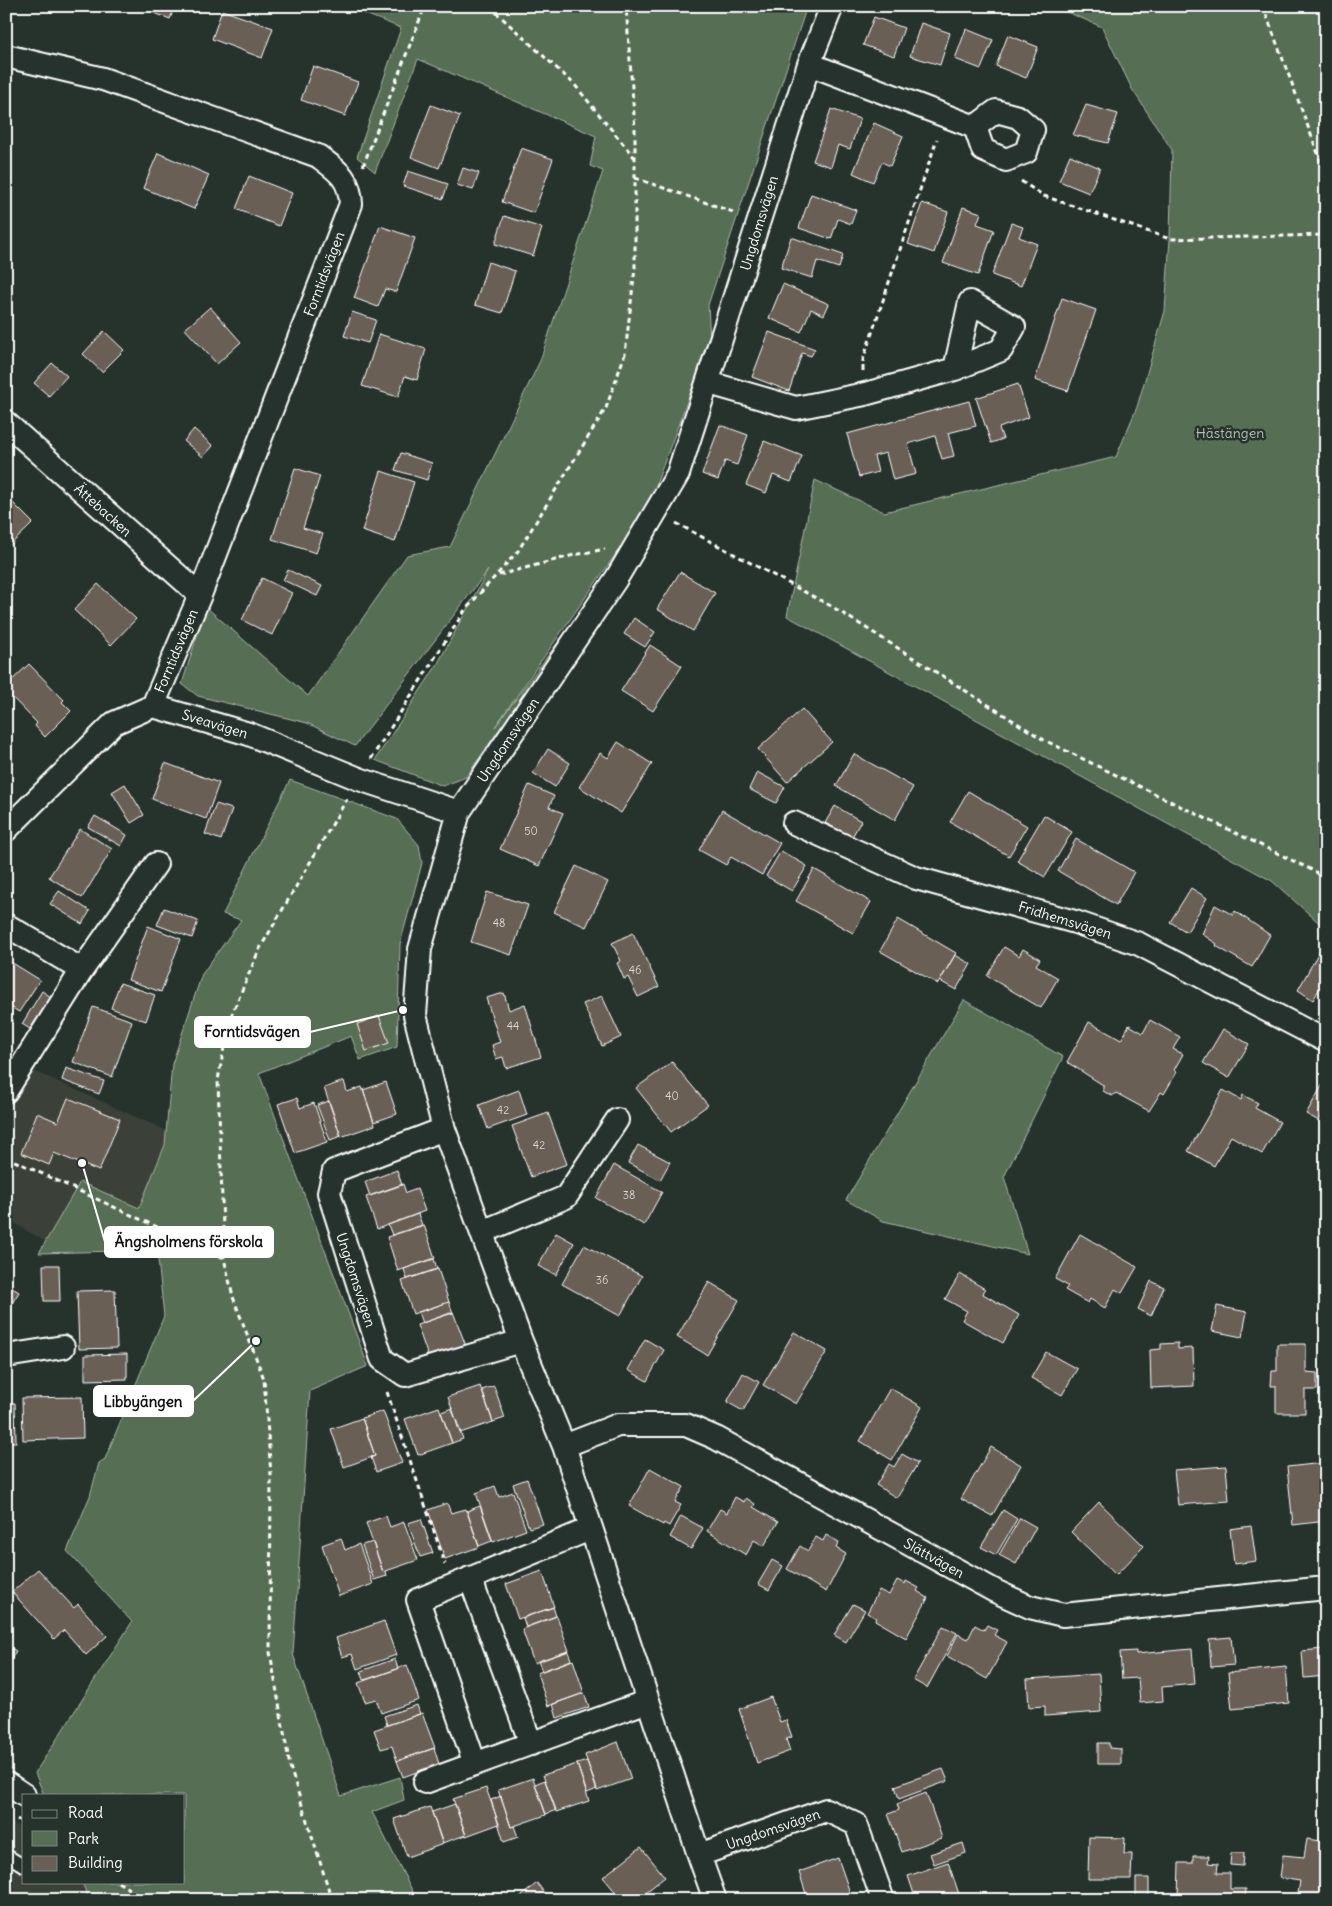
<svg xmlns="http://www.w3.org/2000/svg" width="1332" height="1906" viewBox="0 0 1332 1906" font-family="Delius,sans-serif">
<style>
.built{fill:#3a4039}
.green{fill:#576e52;stroke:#abb6a8}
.building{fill:#6a5f55;stroke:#fff}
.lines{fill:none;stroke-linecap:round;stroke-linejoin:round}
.service-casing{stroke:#fff;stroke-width:15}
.minor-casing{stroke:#fff;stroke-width:26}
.path{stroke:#fff;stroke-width:3;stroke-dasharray:5 4;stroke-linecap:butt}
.service{stroke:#26332d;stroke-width:11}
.minor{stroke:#26332d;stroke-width:22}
.labels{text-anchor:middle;stroke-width:5;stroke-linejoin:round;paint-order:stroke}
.number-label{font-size:11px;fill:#dad7d4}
.street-label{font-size:14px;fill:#fff;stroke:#26332d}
.park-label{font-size:14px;fill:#b3beb1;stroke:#26332d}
.leader{fill:none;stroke:#fff;stroke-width:2}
.callout-dot{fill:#fff;stroke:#26332d;stroke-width:2}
.callout{fill:#fff;stroke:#fff;stroke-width:2}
.callout-label{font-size:15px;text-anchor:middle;font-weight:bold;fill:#111}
</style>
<rect width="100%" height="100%" fill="#26332d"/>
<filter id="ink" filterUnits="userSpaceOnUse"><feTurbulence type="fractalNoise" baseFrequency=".02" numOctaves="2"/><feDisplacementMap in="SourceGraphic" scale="10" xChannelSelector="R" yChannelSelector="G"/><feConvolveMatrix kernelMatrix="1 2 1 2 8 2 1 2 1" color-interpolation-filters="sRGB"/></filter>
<g filter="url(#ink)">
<path class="built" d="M32,1070L165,1130V1145L139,1208L80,1182L46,1242L6,1218V1113Z
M6,1819L24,1830V1882H82L89,1900H6Z"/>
<path class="green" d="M345,6H807L708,305L710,340L654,490L636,525L495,727L618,561L466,777L443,786L375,760L437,665L488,570L355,746L307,723L198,696L182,684L206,607L308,696L407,555L450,547L540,361L603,171L590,166L596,136L418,59L375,172L357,157L401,28Z
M1053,6H1326V929L1272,881L787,616L815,480L884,512L1116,457L1137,407L1165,311L1170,239L1172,150L1132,89L1102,27Z
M290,780L397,819L419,845L422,863L400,944L397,1047L360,1060L351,1036L259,1073L368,1366L310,1391L293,1654L341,1796L400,1777L404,1800L372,1812L417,1900H89L82,1882H184V1795H44L35,1773L132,1622L67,1551L90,1496L99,1463L105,1459L164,1316L157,1250L39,1253L80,1182L139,1208L165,1145L172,1064L202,974L241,920L223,914Z
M964,1000L1063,1057L1004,1177L1028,1254L883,1221L846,1200Z"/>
<path class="building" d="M136,6H175L170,19Z
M222,10L273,28L262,58L212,39Z
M874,17L904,28L894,56L863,45Z
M921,23L950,33L940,65L910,56Z
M966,29L993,40L981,69L955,59Z
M1008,35L1038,47L1026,78L996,66Z
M313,66L358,82L345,116L301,100Z
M431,105L460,116L439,168L411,157Z
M1086,105L1118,114L1108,143L1073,135Z
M831,109L860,119L850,149L838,145L831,167L813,161Z
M874,123L903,136L890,166L882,162L873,182L853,173Z
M521,148L553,159L534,213L502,202Z
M158,153L209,175L194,209L143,188Z
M1070,155L1100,168L1089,193L1059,181Z
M463,168L479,173L473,190L457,185Z
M408,171L448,184L443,199L403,186Z
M249,176L292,193L279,226L236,209Z
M811,194L856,210L851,224L838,219L831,239L799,228Z
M922,203L948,212L934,253L908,244Z
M963,207L981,213L977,224L994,230L978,275L943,263Z
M504,216L542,228L533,256L495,244Z
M1011,223L1023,227L1019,237L1037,244L1021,286L992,275Z
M380,226L415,238L396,292L385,289L378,307L354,298Z
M791,237L843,255L839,268L817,261L812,278L781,268Z
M488,262L515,271L502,313L475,305Z
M783,284L829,304L824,315L811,309L801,332L769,318Z
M1062,298L1096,310L1068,391L1035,380Z
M210,307L241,342L217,364L185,329Z
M352,312L376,320L368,343L344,336Z
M104,331L124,350L102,372L83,354Z
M769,332L815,349L811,356L802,353L789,391L752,377Z
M379,334L426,349L417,380L405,376L398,397L362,386Z
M52,363L67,376L49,396L34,383Z
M1018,384L1029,417L999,428L1003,439L991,443L976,398Z
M969,401L976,426L948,433L954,456L942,459L935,436L908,444L916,474L893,480L886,453L874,456L878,472L859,477L847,434Z
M720,425L748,435L737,465L725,461L718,480L702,474Z
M194,429L213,446L203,457L184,441Z
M764,441L802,456L791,482L773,475L766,493L746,485Z
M401,453L432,463L427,480L395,470Z
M295,468L320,476L303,528L323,534L316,553L272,539Z
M381,471L414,482L395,542L362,531Z
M6,496L33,523L6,549Z
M288,570L322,586L317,596L283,580Z
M680,572L715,593L693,631L657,609Z
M262,578L292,593L272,635L242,620Z
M98,584L136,619L111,645L74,610Z
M634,618L655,632L645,647L624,634Z
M650,645L682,666L653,711L621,691Z
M29,664L64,700L62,702L71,711L45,737L35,726L37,723L6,691V686Z
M802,709L832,742L787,782L758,749Z
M618,742L652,764L621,813L579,787L600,753L608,758Z
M548,749L570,763L555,787L533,773Z
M854,754L913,787L895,820L836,786Z
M165,763L219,783L206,819L152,799Z
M757,772L785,787L776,803L749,789Z
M125,784L144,815L131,823L112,792Z
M529,785L554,796L549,807L563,813L539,866L500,849Z
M968,791L1027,826L1009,856L950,822Z
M216,804L232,809L221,840L205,834Z
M835,806L861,821L852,837L825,823Z
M722,810L780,843L762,875L731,857L726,865L699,850Z
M1044,815L1072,832L1045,877L1017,861Z
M95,816L127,835L121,846L88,827Z
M80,829L112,849L82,898L49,877Z
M1076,839L1134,872L1116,905L1058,871Z
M781,851L807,866L792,891L766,876Z
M576,866L608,882L586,927L554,912Z
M814,869L871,902L853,933L796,901Z
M1191,888L1207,898L1187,932L1170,922Z
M59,891L90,911L82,924L50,904Z
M487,892L528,905L511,955L471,942Z
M1215,905L1233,915L1235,911L1270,935L1252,967L1216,946L1217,944L1202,934Z
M164,908L198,921L192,938L157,925Z
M898,919L956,953L938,984L880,951Z
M148,926L181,939L161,992L128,980Z
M633,933L659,987L638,997L628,977L624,979L617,963L621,961L612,943Z
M1004,947L1019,956L1023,949L1040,959L1036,965L1058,978L1041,1008L987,976Z
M1320,950L1326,953V978L1313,1000L1298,990Z
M955,955L971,964L956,990L940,981Z
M6,959L40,980L19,1012L6,1004Z
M120,983L155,995L146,1021L111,1008Z
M42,991L51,997L30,1029L22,1024Z
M504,993L509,1010L525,1004L541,1057L506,1068L503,1057L496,1059L492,1045L500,1042L486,998Z
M602,996L621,1037L602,1046L583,1004Z
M93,1007L132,1021L112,1077L73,1062Z
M379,1016L389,1043L366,1051L357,1024Z
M1150,1020L1180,1037L1173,1049L1183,1054L1174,1070L1177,1072L1164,1094L1161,1092L1149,1111L1116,1093L1112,1096L1103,1091V1085L1067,1062L1089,1022L1121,1040L1129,1025L1143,1033Z
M1223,1029L1249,1044L1229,1078L1203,1063Z
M672,1062L708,1105L671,1132L636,1088Z
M66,1068L104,1081L99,1094L62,1080Z
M344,1081L347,1092L362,1087L375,1125L341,1137L324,1088Z
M386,1082L397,1114L374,1122L363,1090Z
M1323,1084L1326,1085V1108L1319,1121L1306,1114Z
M519,1090L527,1115L488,1129L479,1105Z
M1223,1090L1241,1100L1243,1095L1258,1103L1255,1108L1280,1122L1262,1154L1231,1136L1214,1166L1188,1151Z
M68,1098L120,1119L99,1171L54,1153L49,1165L21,1153L37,1113L58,1122Z
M297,1098L300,1108L314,1103L327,1142L295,1153L278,1104Z
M329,1101L341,1136L330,1140L317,1105Z
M548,1113L567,1164L531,1177L512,1126Z
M638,1145L670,1162L660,1180L628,1163Z
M614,1165L662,1192L644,1225L596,1198Z
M397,1170L402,1185L370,1196L365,1182Z
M403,1184L406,1193L417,1189L425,1211L377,1229L366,1197Z
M418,1214L422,1225L392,1235L388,1225Z
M424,1225L435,1258L398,1271L387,1237Z
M556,1233L574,1243L556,1275L538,1266Z
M1080,1234L1137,1267L1122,1293L1115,1289L1105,1308L1090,1299L1088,1303L1065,1290L1068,1286L1055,1279Z
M584,1245L642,1276L620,1316L562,1284Z
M434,1259L437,1269L407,1279L404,1269Z
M43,1265H59L60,1301H44Z
M438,1269L449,1302L413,1314L402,1281Z
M960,1274L985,1289L983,1294L1019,1315L1003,1343L962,1320L967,1311L945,1299Z
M1151,1281L1164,1287L1151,1316L1138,1309Z
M709,1282L739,1300L707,1355L677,1337Z
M7,1285L19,1292L6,1313V1287Z
M115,1290L117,1348L79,1349L77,1291Z
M449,1302L453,1313L422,1323L418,1312Z
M1217,1306L1247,1312L1242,1337L1212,1331Z
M453,1312L466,1346L429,1359L417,1325Z
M794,1332L827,1351L796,1404L763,1385Z
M645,1339L664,1350L647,1381L628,1370Z
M1178,1343V1349L1193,1348L1194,1386L1151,1388L1150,1350L1161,1349V1344Z
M1277,1344H1306V1372L1317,1373V1390H1305V1413H1276V1386H1271L1272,1371H1277Z
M1046,1352L1077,1369L1062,1395L1031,1378Z
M127,1354V1379L85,1380V1355Z
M743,1373L759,1382L743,1411L727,1402Z
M480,1386L493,1422L460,1433L448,1397Z
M494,1386L505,1418L493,1422L482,1390Z
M890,1388L922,1407L892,1460L860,1441Z
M82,1397L83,1438L23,1440L22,1398Z
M6,1403H15L16,1442H6Z
M439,1407L452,1443L418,1455L405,1419Z
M452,1408L463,1439L452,1443L441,1412Z
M383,1411L402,1463L376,1472L371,1457L375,1456L362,1418Z
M362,1418L375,1456L344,1467L331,1429Z
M991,1447L1021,1465L992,1516L961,1499Z
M902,1454L918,1463L897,1498L876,1485L889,1464L894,1467Z
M1323,1463L1326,1521L1293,1525L1287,1467Z
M1226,1466L1229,1501L1178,1505L1174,1470Z
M650,1468L684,1487L675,1502L681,1505L669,1526L664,1523L663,1525L629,1506Z
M527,1479L543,1524L529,1528L513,1484Z
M495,1486L499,1497L513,1492L526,1530L493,1542L476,1493Z
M735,1497L744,1502L746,1498L755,1504L753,1507L778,1522L764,1546L754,1540L746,1555L707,1531L720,1509L727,1513Z
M1099,1502L1144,1546L1116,1575L1071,1532Z
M447,1503L451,1513L466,1509L479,1547L445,1559L428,1510Z
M480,1506L492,1541L479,1546L467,1511Z
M1003,1510L1017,1519L996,1555L981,1547Z
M386,1516L390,1527L404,1522L418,1560L383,1572L366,1523Z
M681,1516L703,1528L691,1549L670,1537Z
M1020,1518L1036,1527L1016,1564L999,1555Z
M421,1519L433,1553L420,1557L408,1523Z
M1251,1526L1256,1561L1234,1564L1230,1529Z
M826,1535L839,1542L836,1548L846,1554L826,1592L787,1569L800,1546L808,1551L816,1537L823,1541Z
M341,1538L345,1550L359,1544L373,1584L339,1596L322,1545Z
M373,1542L383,1572L386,1571L387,1576L374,1580L362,1545Z
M772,1560L783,1566L769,1590L758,1584Z
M38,1569L74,1608L78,1604L107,1636L86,1655L64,1630L54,1639L12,1592Z
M542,1571L554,1607L518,1619L506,1584Z
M897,1580L905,1584L906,1581L919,1588L917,1591L928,1598L906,1638L875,1620L876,1618L867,1613L879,1590L889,1595Z
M853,1604L865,1610L846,1642L834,1635Z
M553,1607L556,1616L526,1627L523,1618Z
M557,1616L569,1651L534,1663L522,1629Z
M384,1621L396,1655L357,1669L352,1654L342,1657L336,1638Z
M975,1625L984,1630L987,1625L997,1630L994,1635L1007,1642L987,1679L947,1656L958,1634L968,1639Z
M943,1626L957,1633L927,1688L913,1680Z
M1231,1637L1234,1665L1211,1667L1209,1639Z
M6,1645L16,1651L6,1668Z
M1192,1649L1195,1684L1162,1687L1163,1701L1140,1703L1138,1678L1122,1679L1120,1652L1136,1651V1654Z
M1324,1649L1326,1676L1304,1678L1302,1651Z
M568,1651L571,1660L542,1671L538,1661Z
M395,1659L398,1669L364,1680L361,1671Z
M573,1660L584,1693L548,1706L537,1673Z
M407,1665L419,1700L381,1713L376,1699L365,1702L358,1683Z
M1286,1667L1289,1703L1232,1709L1228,1673Z
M1099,1674L1101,1712L1045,1716V1706L1029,1707L1027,1679Z
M584,1693L589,1707L557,1718L553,1704Z
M771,1697L780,1722L786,1720L792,1737L786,1739L790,1751L757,1763L739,1709Z
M417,1705L420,1714L387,1725L384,1716Z
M422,1713L435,1748L397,1761L392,1746L381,1749L374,1730Z
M618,1742L631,1779L597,1791L585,1755Z
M1098,1743H1109V1748L1121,1749V1764H1098Z
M434,1748L439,1764L403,1777L397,1761Z
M587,1761L597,1789L587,1793L577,1764Z
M577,1764L589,1801L556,1812L543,1775Z
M943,1769L948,1781L899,1799L895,1786Z
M533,1778L546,1815L511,1827L498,1790Z
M545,1780L556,1810L546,1814L535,1784Z
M486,1788L499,1824L466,1836L453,1799Z
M926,1793L942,1838L902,1852L888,1814L899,1810L897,1804Z
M501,1796L511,1827L514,1826L518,1837L504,1842L491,1800Z
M455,1804L466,1835L442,1843L432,1812Z
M430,1807L443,1844L407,1857L394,1819Z
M1089,1837L1125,1838L1124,1854H1132L1131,1879H1088Z
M1307,1839L1326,1842V1900H1297L1300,1881L1280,1878L1283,1855L1304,1857Z
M963,1843L966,1853L934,1864L930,1854Z
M641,1847L665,1877L636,1900H622L603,1877Z
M1231,1853H1244L1243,1866L1230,1865Z
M1193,1856H1209L1208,1863L1218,1864L1217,1873H1230V1889H1246L1245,1900H1178L1179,1863H1193Z
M838,1858L850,1893L833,1900H808L799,1872Z
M948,1862L961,1900H916L908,1876Z
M1136,1878H1149V1900H1136Z
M537,1883L550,1900H517Z"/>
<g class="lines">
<defs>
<path id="service" d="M6,1855L24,1866"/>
<path id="minor" d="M6,56L103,79L318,156C338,171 350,178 351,204L200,595L153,706
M809,64L975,127L983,150L1006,160L1026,152L1033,130L1018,117L996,111L975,127
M709,383L796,408L865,394L955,369L1001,350L1014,327L970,302L955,369
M6,423L200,595
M794,823L916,878L1075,922L1139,944L1326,1041
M6,830L114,723L153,706L249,734L359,779L459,812
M6,925L82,970
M6,1091L82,970L156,864
M444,1129L334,1171L329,1193L382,1359L405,1375L521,1341
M482,1232L566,1197L617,1120
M6,1356L63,1347
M564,1446L618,1425H686L716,1438L995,1591L1030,1607L1063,1615L1326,1588
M470,1578L531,1744
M475,1764L418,1600L590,1529
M425,1782L648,1701
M6,1783L24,1795
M699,1855L826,1810L856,1824L883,1900
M715,1900L699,1855L564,1446L521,1341L444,1129L415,1015L420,949L459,812L616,579L678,474L809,64L832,6"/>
</defs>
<use href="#service" class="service-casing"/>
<use href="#minor" class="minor-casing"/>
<path class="path" d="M489,6L574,84L634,157
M1263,6L1326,175
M363,166L425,6
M635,178L736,213
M1021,181L1044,196L1170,239L1326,235
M863,371V360L937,139
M676,523L831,606L1044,740L1316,872L1326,879
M499,575L574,555L605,549
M371,759L465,610L518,551L606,408L625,354L635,268V129L626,6
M6,1157L224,1258
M387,1392L445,1564
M17,1819L24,1823
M118,1882L146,1900
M332,1900L290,1767L270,1652L271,1475L264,1379L233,1297L224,1258L218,1080L229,1021L259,950L347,799"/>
<use href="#service" class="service"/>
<use href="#minor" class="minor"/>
</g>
</g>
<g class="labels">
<g class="number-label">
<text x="531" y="835">50</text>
<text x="499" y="927">48</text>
<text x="635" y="974">46</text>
<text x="513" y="1030">44</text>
<text x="672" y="1100">40</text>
<text x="503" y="1114">42</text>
<text x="539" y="1149">42</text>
<text x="629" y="1199">38</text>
<text x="602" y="1284">36</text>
</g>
<g class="street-label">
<text transform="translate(759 223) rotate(-73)" y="5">Ungdomsvägen</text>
<text transform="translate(324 274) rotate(-69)" y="5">Forntidsvägen</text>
<text transform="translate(103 510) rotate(42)" y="5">Ättebacken</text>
<text transform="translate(176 651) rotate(-67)" y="5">Forntidsvägen</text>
<text transform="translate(215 724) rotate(17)" y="5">Sveavägen</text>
<text transform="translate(508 740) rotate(-56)" y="5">Ungdomsvägen</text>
<text transform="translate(1065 920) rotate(17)" y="5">Fridhemsvägen</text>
<text transform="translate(356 1280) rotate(72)" y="5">Ungdomsvägen</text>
<text transform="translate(934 1558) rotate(29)" y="5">Slättvägen</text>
<text transform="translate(773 1829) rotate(-19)" y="5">Ungdomsvägen</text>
</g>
<g class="park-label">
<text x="1230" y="438">Hästängen</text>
</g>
</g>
<path class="leader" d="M403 1010L310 1032M82 1163L105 1242M256 1341L193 1401"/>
<g class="callout-dot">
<circle cx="403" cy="1010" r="5"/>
<circle cx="82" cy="1163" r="5"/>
<circle cx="256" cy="1341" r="5"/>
</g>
<g class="callout">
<rect x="195" y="1017" width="115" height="30" rx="5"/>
<rect x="105" y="1227" width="168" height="30" rx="5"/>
<rect x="94" y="1386" width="99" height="30" rx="5"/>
</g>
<g class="callout-label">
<text x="252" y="1037">Forntidsvägen</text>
<text x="189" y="1247">Ängsholmens förskola</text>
<text x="143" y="1407">Libbyängen</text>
</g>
<rect width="1332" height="1906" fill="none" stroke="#26332d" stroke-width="25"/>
<rect x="12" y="12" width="1307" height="1881" fill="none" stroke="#fff" stroke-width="2" filter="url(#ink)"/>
<rect x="22" y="1794" width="162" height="90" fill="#26332d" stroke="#7d8581"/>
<rect x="32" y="1810" width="25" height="8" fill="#26332d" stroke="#7d8581"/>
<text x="68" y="1818" font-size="15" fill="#ffffff">Road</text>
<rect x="32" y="1831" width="25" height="15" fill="#576e52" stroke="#7d8581"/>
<text x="68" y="1844" font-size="15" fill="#ffffff">Park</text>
<rect x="32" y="1856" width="25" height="15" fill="#6a5f55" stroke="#7d8581"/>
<text x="68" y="1868" font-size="15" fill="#ffffff">Building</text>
</svg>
